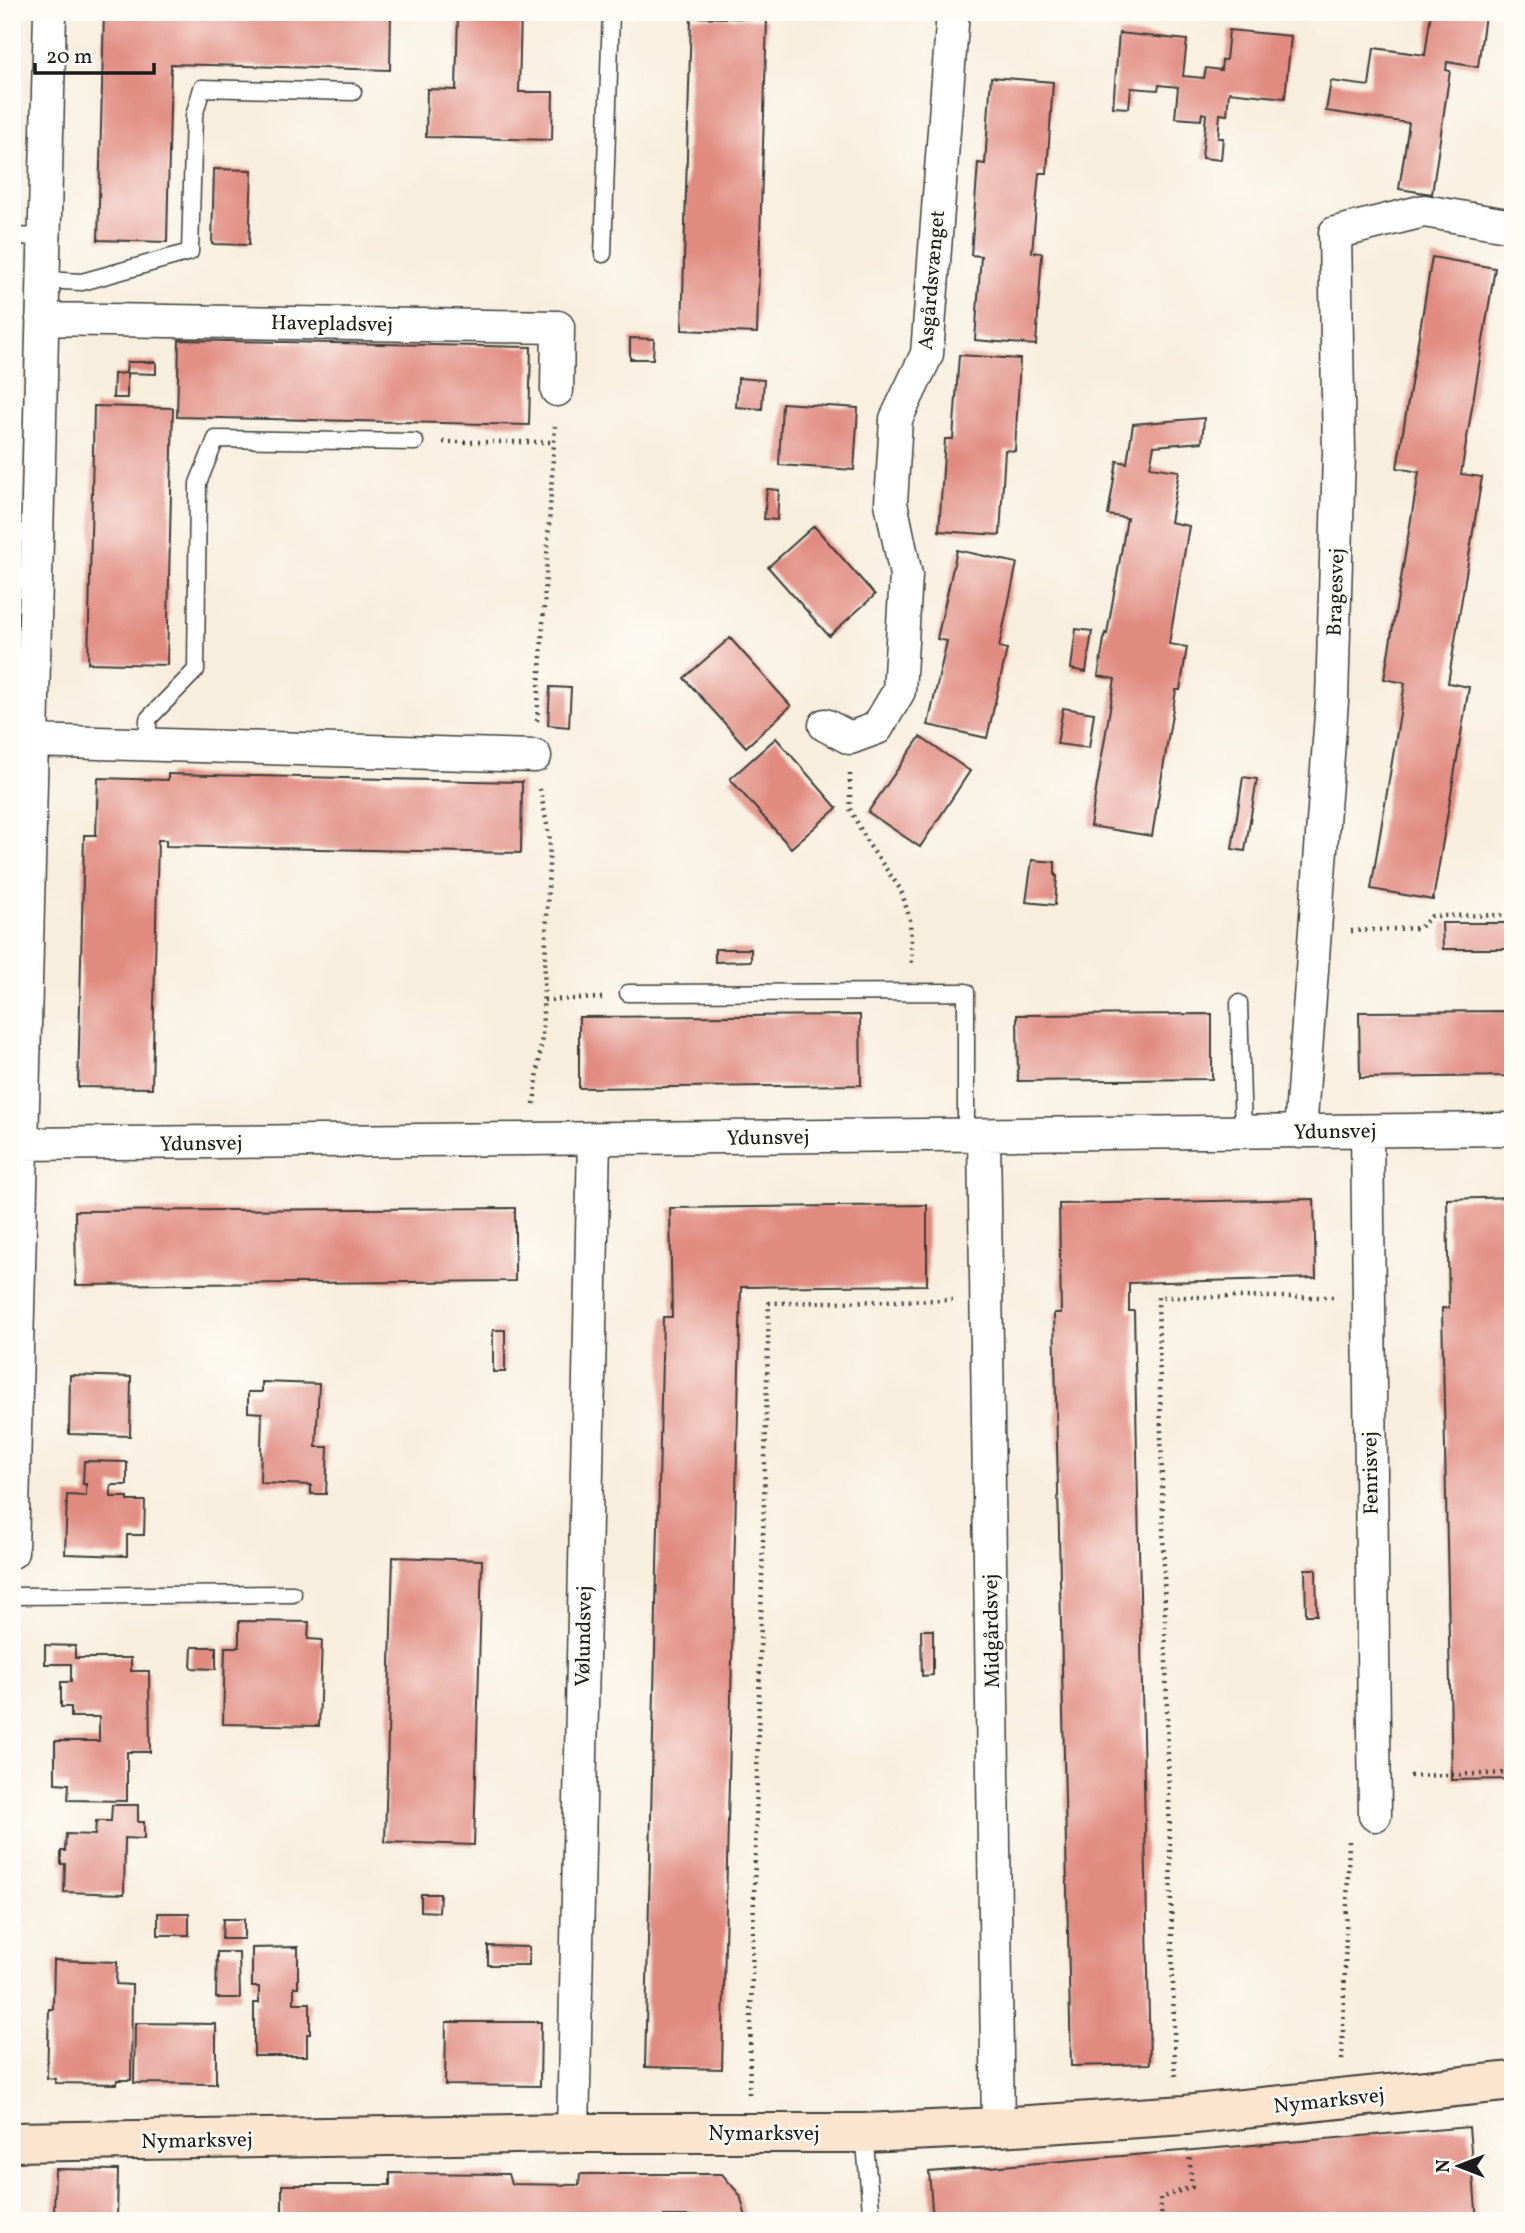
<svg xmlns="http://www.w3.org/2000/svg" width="1525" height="2233" viewBox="0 0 1525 2233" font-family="Vollkorn,serif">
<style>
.building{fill:#e18b80}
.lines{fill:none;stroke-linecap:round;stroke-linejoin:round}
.lane-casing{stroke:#3d3c39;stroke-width:19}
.street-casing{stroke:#3d3c39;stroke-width:35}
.secondary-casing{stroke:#3d3c39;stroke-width:42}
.path{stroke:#3d3c39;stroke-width:4.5;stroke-dasharray:2 5;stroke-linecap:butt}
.lane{stroke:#fff;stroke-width:16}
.street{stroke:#fff;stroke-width:32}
.secondary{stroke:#fbe5cf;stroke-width:38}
.labels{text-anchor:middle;stroke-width:5;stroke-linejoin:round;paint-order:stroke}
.street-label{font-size:21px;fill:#1c1c1c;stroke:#fdfcf7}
</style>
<rect width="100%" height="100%" fill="#fdfcf7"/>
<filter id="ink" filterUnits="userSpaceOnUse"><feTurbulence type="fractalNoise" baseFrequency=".0143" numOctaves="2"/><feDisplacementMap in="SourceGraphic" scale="14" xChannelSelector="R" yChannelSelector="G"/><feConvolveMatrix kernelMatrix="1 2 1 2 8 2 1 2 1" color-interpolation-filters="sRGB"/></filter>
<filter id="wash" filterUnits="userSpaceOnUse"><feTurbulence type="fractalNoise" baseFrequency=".00686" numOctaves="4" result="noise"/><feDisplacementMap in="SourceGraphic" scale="28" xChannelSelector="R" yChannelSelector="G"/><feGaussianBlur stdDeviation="1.57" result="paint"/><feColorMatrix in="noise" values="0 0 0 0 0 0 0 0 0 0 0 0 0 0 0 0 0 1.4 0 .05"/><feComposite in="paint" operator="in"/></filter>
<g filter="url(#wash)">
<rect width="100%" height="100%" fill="#f7eedd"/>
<g id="blocks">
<path class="building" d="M104,12H391L390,70L171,64L167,242L98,240Z
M458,12H521L519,92H553L552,140L426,137L427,89L456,90Z
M1431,12H1465L1485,15L1478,67L1447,62L1446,70L1450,71L1432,194L1399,189L1409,123L1326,111L1331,81L1369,86L1374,48L1425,55Z
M691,17L767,19L757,333L682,330Z
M1229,30L1291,36L1285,98L1229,92L1227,115L1220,114L1218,138H1223L1221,160L1202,158L1206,114L1202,113L1201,120L1175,118L1178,87L1159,85L1158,90L1131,88L1129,108L1113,107L1119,33L1187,40L1183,76L1204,78L1206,68L1221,70L1222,60H1226Z
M991,77L1053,82L1047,173H1039L1032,252L1042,253L1036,345L975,340L981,256L971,255L978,163L985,164Z
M214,169L252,170L249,245L212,244Z
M1432,257L1495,268L1461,474L1482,477L1448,683L1469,687L1433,900L1371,889L1405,683L1384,679L1419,472L1397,468Z
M630,338L654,339L653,359H630Z
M179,340L531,347L529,425L177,417Z
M959,355L1020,359L1015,451L1005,450L1000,535L939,531L945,439H953Z
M127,362H156V374L127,373V398H113L114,374L126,373Z
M738,378L764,380L762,409L736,407Z
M782,403L858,408L854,470L779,465Z
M94,406L173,408L167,665L88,663Z
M1204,418L1202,442L1154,446L1150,467L1179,471L1170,522L1189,526L1169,644L1187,647L1180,690H1176L1152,836L1090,826L1115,679L1098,676L1105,633L1107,634L1127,518L1108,515L1117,461L1127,463L1133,424Z
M767,489L779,490L777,520L764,519Z
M814,526L875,595L829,636L768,567Z
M957,550L1017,563L999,647L1007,649L987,738L928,725L947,641L937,639Z
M1076,629L1092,631L1086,672L1071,669Z
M730,638L791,706L746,747L684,678Z
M550,687L571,688L569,727L548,725Z
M1063,708L1094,713L1089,748L1057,744Z
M920,737L970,771L920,847L868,812Z
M776,738L837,808L791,848L730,779Z
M168,774L522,782L521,853L166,846V840H158L152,1088L78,1087L84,835H96L98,778L168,780Z
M1243,777L1257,779L1245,851L1232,849Z
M1032,860L1055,862V876H1057L1055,905L1026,902Z
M1442,923H1513V949H1443Z
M715,949H751V961L715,962Z
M1513,1011V1076L1360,1078L1359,1012Z
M1212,1014V1079L1018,1081L1017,1015Z
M860,1015L861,1085L579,1088V1017Z
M1513,1197V1779L1452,1780L1442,1308H1449L1447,1199Z
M1314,1199L1316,1278L1129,1283V1311H1134L1150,2064L1071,2066L1054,1313H1061L1059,1204Z
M927,1205V1285L741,1287L722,2069L645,2067L663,1317H672L670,1208Z
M515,1208V1281L76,1285L75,1211Z
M493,1330H505V1372H493Z
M70,1375L131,1377L130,1436L69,1434Z
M262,1382L319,1384L316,1447H328L326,1494H311V1485L260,1483L262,1413L248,1412V1392H262Z
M84,1461L127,1462V1485H111V1497H128V1501H145L144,1535H127V1556L65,1554L67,1495L86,1496V1484H83Z
M393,1557L482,1560L474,1845L385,1842Z
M1305,1569H1316L1317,1615H1306Z
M239,1621L309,1622L308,1639L322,1640L319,1726L223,1724L225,1647H239Z
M921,1630H933V1675L922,1676Z
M45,1645L75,1646V1658H131V1671H149L150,1752H127V1801L68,1800L69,1784L55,1783V1741H99V1717H71V1707H61V1682H71V1664H45Z
M192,1647H216V1669L191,1668Z
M112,1805H138V1822H144V1839L125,1838L124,1894L64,1892L65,1864H61V1851H65L66,1834L95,1835L96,1821H111Z
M421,1894H440L439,1912L421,1911Z
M158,1913H189V1935H158Z
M223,1919H244V1939H222Z
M488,1946L529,1947V1965H488Z
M298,1947V1987H294V2003H310V2034H307V2056H254V2003H259V1987H252V1948Z
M217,1952H239L240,1998H216Z
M54,1960L117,1962L116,1984L132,1985L131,2080H117V2084L55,2083V2079L47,2078L49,2009H53Z
M446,2022H541L540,2086L445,2085Z
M135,2023L216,2024V2084L134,2083Z
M1469,2127L1477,2221H933L929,2172Z
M55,2169L118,2170L117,2217L54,2216Z
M390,2173L508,2174L511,2184L579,2185L580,2174H722L740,2195L747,2221H703L702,2216H664L663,2221H645V2216L629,2215L627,2221H505V2216H475L474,2221H455V2216H438L437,2221H418V2217H395V2221H282V2185H390Z"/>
</g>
</g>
<g filter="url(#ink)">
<use href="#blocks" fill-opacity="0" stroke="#3d3c39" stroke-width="2"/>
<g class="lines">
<defs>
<path id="lane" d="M12,236L44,237
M603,254L611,12
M43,280L82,282L190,252L194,116L202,88L353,92
M148,744V719L196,670L198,483L216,439L415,442
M628,993L966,992V1135
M1239,1003L1243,1132
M12,1596L293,1594
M864,2133L872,2221"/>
<path id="street" d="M42,319L558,327L557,390
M825,725L850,738L877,728L899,691L906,575L891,503L896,419L927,354L953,12
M32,741L535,756
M1367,1131L1375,1815
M1300,1132L1332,701L1339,452L1335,233L1424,211L1513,226
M984,1135L998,2127
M22,1144L1513,1129
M12,1552L50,12
M573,2133L594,1139"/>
<path id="secondary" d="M12,2142L573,2133H864L998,2127L1185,2115L1513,2081"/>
</defs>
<use href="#lane" class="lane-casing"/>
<use href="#street" class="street-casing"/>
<use href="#secondary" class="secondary-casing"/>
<path class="path" d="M443,442H554
M537,721L555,426
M850,774V809L869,845L901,890L910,920L912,967
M1351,931L1419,928L1432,916L1513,915
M544,1000L602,998
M534,1104L542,1037L550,840L540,789
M1410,1776L1513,1773
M1342,2060L1349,1841
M1175,2076L1158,1297H1335
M749,2094L769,1303L952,1300
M1162,2221L1160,2198L1192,2187L1189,2154"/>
<use href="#lane" class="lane"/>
<use href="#street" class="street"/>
<use href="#secondary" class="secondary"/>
</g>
</g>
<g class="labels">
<g class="street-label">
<text transform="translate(931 280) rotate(-85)" y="7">Asgårdsvænget</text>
<text transform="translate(332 323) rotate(1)" y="7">Havepladsvej</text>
<text transform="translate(1335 592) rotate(-88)" y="7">Bragesvej</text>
<text transform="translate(1335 1131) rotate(-1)" y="7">Ydunsvej</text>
<text transform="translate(768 1137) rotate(-1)" y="7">Ydunsvej</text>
<text transform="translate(201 1143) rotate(-1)" y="7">Ydunsvej</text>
<text transform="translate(1370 1473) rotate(-91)" y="7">Fenrisvej</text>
<text transform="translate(991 1631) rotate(-91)" y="7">Midgårdsvej</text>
<text transform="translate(583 1636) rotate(-89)" y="7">Vølundsvej</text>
<text transform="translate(1329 2100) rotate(-6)" y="7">Nymarksvej</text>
<text x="764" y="2140">Nymarksvej</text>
<text transform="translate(197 2140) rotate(-1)" y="7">Nymarksvej</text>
</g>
</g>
<rect width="1525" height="2233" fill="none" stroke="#fdfcf7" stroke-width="42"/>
<g transform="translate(1459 2166) rotate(270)" stroke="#fdfcf7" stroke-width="5" paint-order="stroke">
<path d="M0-5L12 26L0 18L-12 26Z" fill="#1c1c1c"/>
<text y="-10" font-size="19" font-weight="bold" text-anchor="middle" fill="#1c1c1c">N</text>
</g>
<path d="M35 63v10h119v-10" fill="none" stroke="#1c1c1c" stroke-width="3.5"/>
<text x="46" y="63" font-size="21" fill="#1c1c1c" stroke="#fdfcf7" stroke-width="5" paint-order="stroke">20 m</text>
</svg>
